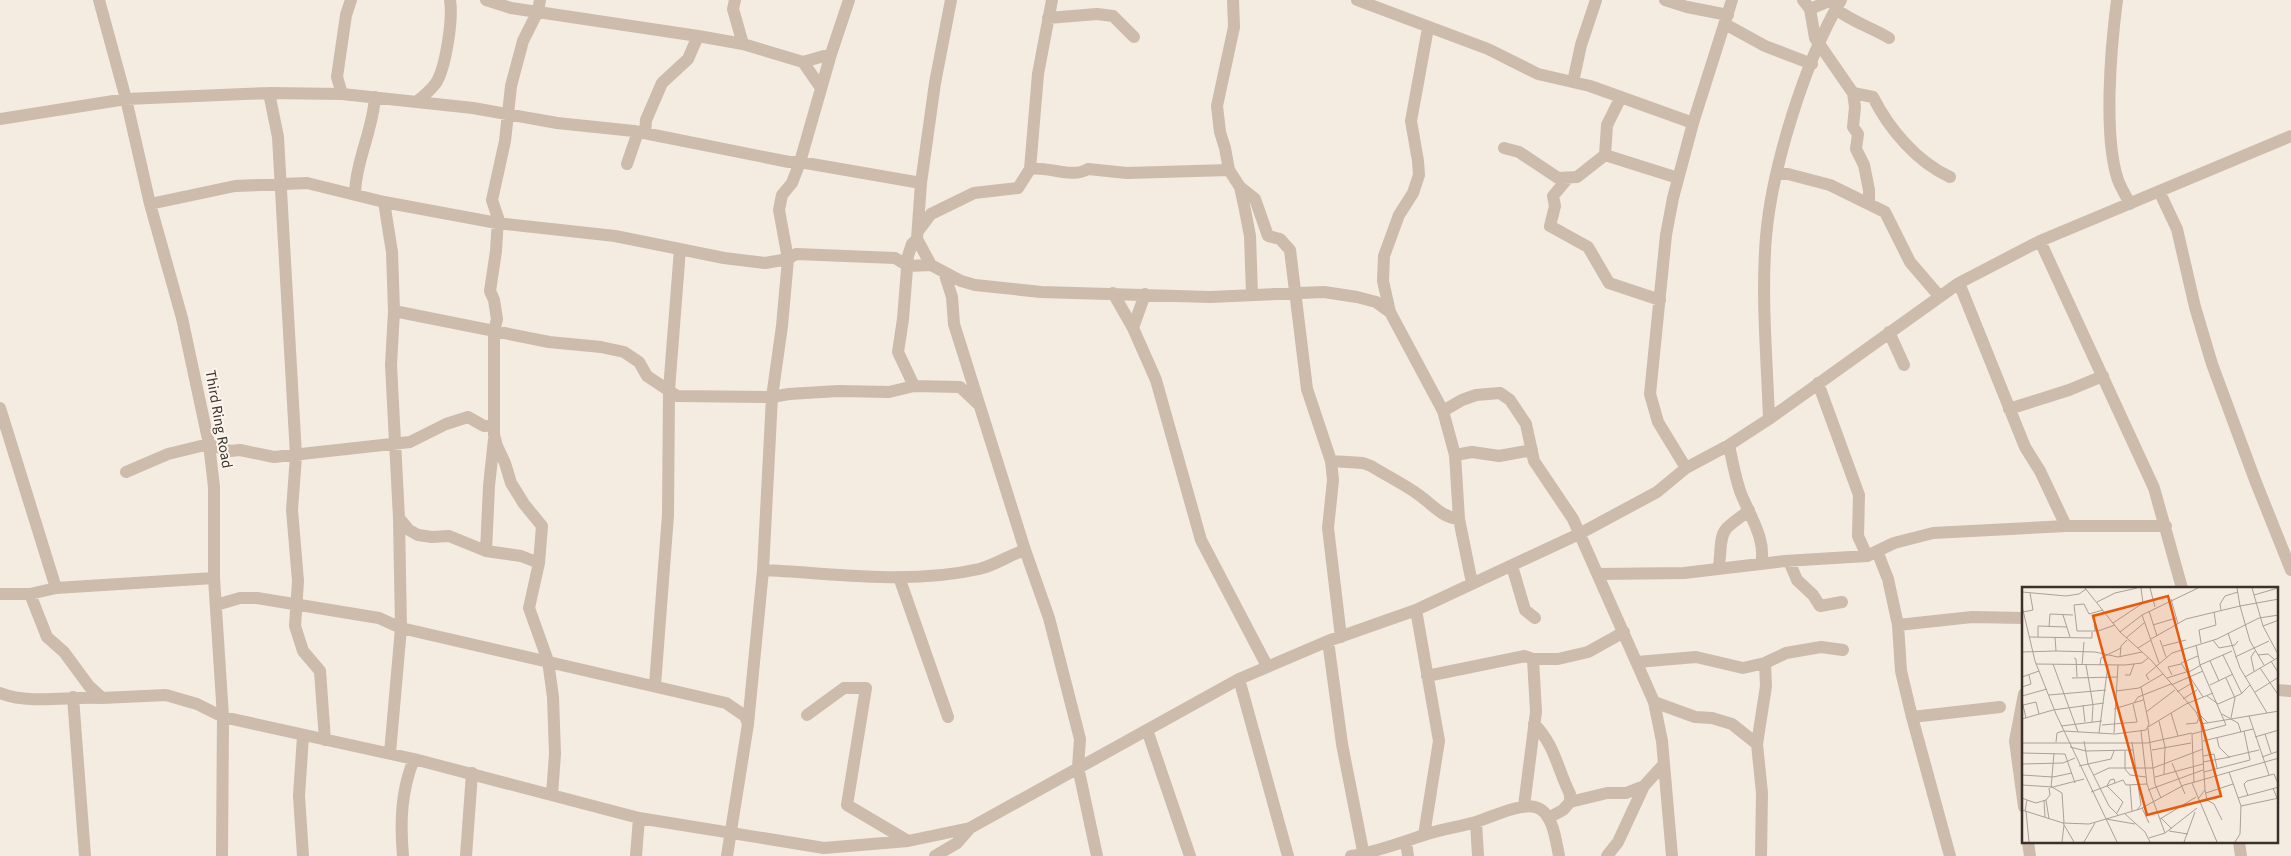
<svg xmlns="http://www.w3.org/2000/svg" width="2291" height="856" viewBox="0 0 2291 856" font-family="'Source Sans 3',sans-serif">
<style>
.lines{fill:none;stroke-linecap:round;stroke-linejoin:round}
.minor{stroke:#cdbbac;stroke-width:12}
.labels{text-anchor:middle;stroke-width:4;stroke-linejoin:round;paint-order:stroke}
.street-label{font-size:15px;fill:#3b302b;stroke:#fbf5ee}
.inset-road{fill:none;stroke:#aaa098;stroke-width:1}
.view{fill:#e8590c;fill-opacity:0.15;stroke:#e8590c;stroke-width:2.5}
.inset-edge{fill:none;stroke:#3b302b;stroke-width:2.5}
</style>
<rect width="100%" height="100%" fill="#f4ebe1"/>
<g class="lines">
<path class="minor" d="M99,0L126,99L150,204L182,318L209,444L214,487V578L223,717L222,856
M486,0L511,8L698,36L743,44L803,62L831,54
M540,0L538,11L523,41L511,86L505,141L492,200L498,218L496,251L490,291L494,300L497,319L494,331V435L497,446L505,463L511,483L524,504L542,526L539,563L529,608L548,661L553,697L555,754L552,795
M735,0L733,9L743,44
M951,0L935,83L921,183L917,239L931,265L961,281L975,285L1041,292L1210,297L1324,292L1357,297L1376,302L1390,312
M1052,0L1038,74L1030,169C1048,166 1072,179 1088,169L1127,173L1229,170
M1233,0L1234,27L1217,106L1220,132L1225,148L1229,170L1240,187L1245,210L1250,236L1252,294
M1357,0L1488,49L1538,74L1590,86L1693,123
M1665,0L1687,7L1728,15
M1803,0L1810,9L1815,38L1853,93L1855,107L1853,127L1858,134L1856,149L1864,165L1869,190V203
M2117,0C2111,46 2103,136 2118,180C2121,188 2126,196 2130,204
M1810,9L1832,0
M1836,9C1852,22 1871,27 1889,38
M1048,18L1097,14L1113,16L1134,37
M1725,24L1765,46L1812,64
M1428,28L1411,121L1418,161L1419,175L1413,193L1399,215L1384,256L1383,281L1390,312L1443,411L1455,455L1459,519L1472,583
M803,62L821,88
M1573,82L1581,45L1596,0
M269,93L278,137L296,456L292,510L298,581L295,626L303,651L320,671L325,740
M1853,93L1873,97C1889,129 1917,162 1950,177
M342,94L337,77L346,15L351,0
M1621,97L1607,125L1605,155L1678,178
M416,102C424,96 430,91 436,83C446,67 453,19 450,0
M0,119L126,99L269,93L342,94L473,108L557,123L634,131L789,162H800L921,183
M645,133L646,120L662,83L688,59L698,36
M1504,148L1519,152L1558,178L1577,177L1605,155
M627,164L638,132
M1777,174H1788L1830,185L1885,212L1910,262L1940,297
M1568,178L1553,196L1555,206L1550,226L1588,247L1609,283L1660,300
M1240,187L1255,199L1268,236L1280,239L1290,250L1307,389L1331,461L1333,480L1328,528L1341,637
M2159,191L2177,229L2195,307L2212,364L2255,480L2291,570
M355,194C356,160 373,130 375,97
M384,202L392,252L394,311L391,365L399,518L401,628L390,753
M150,204L235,186L307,183L384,202L497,223L615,236L724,258L765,263L788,259L796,254L895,258L908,266L931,265
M919,230L931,214L974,193L1018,188L1030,169
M2040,241L2154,488L2182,588
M944,272L952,297L954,324L1025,550L1049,618L1080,739L1078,767L1097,856
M1959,283L2025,447L2040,471L2066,526
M1113,293L1133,328L1156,380L1201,540L1267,666
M394,311L549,342L601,347L624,352L639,362L647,376L677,396L772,397L789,394L838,391L889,392L914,386L960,387L979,405
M1133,328L1145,294
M1889,332L1904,365
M1818,383L1859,495L1858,536L1867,556
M914,386L898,352L903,319L908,256L912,244L917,239
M0,408L56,588
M2009,409L2069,390L2103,376
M1443,411L1462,400L1476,395L1500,393L1510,400L1526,424L1534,461L1573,519L1654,702L1662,741L1672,856
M1769,419C1767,359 1761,297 1766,237C1772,167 1805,61 1841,0
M1729,445C1732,460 1735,476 1740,491C1748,513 1767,539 1761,564
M1455,455L1472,452L1499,456L1532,450
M1331,461L1363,463L1371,466C1387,476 1404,484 1419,495C1433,505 1441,517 1459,519
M1686,468L1658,422L1650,394L1666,235L1673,198L1693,123L1732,0
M126,472L168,454L209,444L230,451L240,450L274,457L410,442L446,424L468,417L484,426L494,425
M399,518L409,530L418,535L432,537L449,536L486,551L521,556L539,563
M486,551L489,486L494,439
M1877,551L1888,579L1898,625L1901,671L1912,717L1950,856
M1789,561L1797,580L1813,595L1820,606L1842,602
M1512,566L1525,610L1535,618
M1718,569C1722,557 1718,539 1726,529C1731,523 1743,516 1749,510
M763,570C833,573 909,585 979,569C996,565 1009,555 1025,550
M1599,574L1684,573L1785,561L1867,556L1894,543L1933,533L2066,526H2166
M899,577L948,717
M0,594H30L56,588L214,578
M30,594L47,637L64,652L89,686L102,698L166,695L197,704L223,717L414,759L639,818L824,848L908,841L970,828L1239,679L1328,641L1416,610L1579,534L1657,492L1686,468L1729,445L1769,419L1959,283L2040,241L2291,136
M216,605L240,598H257L379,618L401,628L726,703L745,716L748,724L727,856
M1416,610L1439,741L1424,835
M1898,625L1972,617L2024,618
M1328,641L1342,744L1364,856
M1533,659H1558L1588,652L1624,632
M1637,662L1696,657L1743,668L1765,663L1786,653L1821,647L1843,650
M1427,676L1525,656L1533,659L1536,712L1524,806
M1239,679L1288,856
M655,685L668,515L669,390L680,249
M2277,690L2291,691
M0,693C32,705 68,696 102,698
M2024,694L2015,741L2024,807
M73,697L85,856
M1654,702L1695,717L1712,718L1732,724L1757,744
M807,715L844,688H866L847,805L908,841
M1912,717L2000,707
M748,724L763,570L772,397L782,326L788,259L779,210L782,195L792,183L800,162L831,54L849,0
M1534,724C1554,743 1558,770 1570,794V802
M1147,730L1190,856
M303,736L299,796L303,856
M1548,818L1563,810L1570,802L1607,793H1626L1644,786L1664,764
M1476,822L1478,856
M1406,842L1408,856
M2028,842L2030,856
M2239,842L2241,856
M403,856C400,822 401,791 414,759
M466,856L472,773
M636,856L639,818
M935,856L957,843L970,828
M1351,856C1376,852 1400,843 1424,835C1441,829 1459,827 1476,822C1491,817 1520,803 1535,807C1553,811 1556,841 1559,856
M1607,856L1618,842L1644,786
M1761,856L1762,793L1757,744L1766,686L1765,663"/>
</g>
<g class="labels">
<g class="street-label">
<text transform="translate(219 419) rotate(80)" y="5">Third Ring Road</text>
</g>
</g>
<g transform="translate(2022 587)">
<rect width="256" height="256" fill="#f4ebe1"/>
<path class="inset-road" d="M63,1L98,45L129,73L174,125L179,137L183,203L176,212M128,1L133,20M215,1L218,19L257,12M230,1L241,39L257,69M0,5L44,9L57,7L64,2M232,8L256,1M149,12L156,37M75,15L93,6L115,1M0,19L13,74L34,127L95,255M81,23L67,27L62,17L52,18L55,44H76L93,38M199,23L198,17L203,9L216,5M127,24L135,49M1,25L11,23L8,6M72,27L73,44M41,28L48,50M120,28L137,76M91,36L121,16L119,1M131,38L154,31M241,39L257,33M27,40L28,27L51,28M98,45L120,28L176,1M206,46L218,81L245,126M7,50L70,51V45M16,50V39L45,40M104,51L122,36M129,52L164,32L218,19L228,54L242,78M138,53L144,70M191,53L197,61L213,58L216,54M179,56L177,43L194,38L192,25M141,59L164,53M116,61L129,53M34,64L73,65L96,70L120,65M0,65L34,64L33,50M201,68L220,107M236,68L246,67L252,72M176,69L159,76L181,110M98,70L99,59L105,53M213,70L247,54M52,71L54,72L55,90M188,74L197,94M249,74L257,87M14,77L103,78L120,76L126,71M31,77L56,145M60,78L62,55M64,78L71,118L70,135M78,78L79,71L99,61M178,78L210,64M238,81L257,109M232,84L229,70L233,64M165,86L179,78M103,88H108L112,77M150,88L146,80L159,77M0,90L17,84M223,90L257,70M50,91L95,90M145,91L164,85M204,91L213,111L209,131M127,93L124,88L150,66L195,52L237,31L257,28M149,98L181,84M188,98L211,87M0,100L9,97L7,88M94,104L117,101L141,87M155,105L170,96M233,105L257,90M27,108L84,103M0,109L25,102M185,109L196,117L219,107L228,98M161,112L175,103M0,114L4,131M112,116L116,110L149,97M1,118L14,115L17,127M61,118L63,135M92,122L121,113M124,125L153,103M175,125L186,136M149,126L156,149M200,127L216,136L219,145M227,129L247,188M0,132L31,123L82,116M137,134L143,160L142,187M164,137L175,136L177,130M179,137L257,124M80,138L115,135L111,117M39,139L80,134M126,140L164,117L191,106M126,141L133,197L139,211M119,144L125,197L143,246M77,146L86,78M92,146L96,78M243,147L249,166M233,150L257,143M195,151L197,160L207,170L237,163M62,154L66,177L87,219L96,228M181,154L231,142M34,155L35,146L41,144L93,147L124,143L127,137L119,100M110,155L119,218L115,223M0,156H125L170,146M48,160L64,164L111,163M130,163L169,156M103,164V182L108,188L124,190M0,166L43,167L53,196M181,169L192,167L195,181M240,170L257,164M181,175L208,170M150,176L163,207M0,177L41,176L53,171M57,179L89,172L92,164M182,185L228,173L222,144M207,185L219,219L257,211M0,188L31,190L50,186M72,188L87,181H131L181,162M133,190L181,177M93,196L92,192L88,193L85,199L101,215L95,226M170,196L195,255M172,196L170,147L204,138L178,78L174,58M0,198L31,200L62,192M108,198L110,224M30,200L40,206L42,236M29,201L32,166M251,201L257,216M126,203L181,183M183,203L185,213L192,217L200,233M69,205L101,193L104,198L125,197M184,206L211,197M226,209L222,197L225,194L252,187L257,199M0,211L5,213L3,224M216,211L257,200M5,213L14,216L24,213L28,208L27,201M22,213L23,230M24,213L27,232M120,221L127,236M0,223L41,236L67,237L118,222L162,198L257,171M4,224L7,255M102,226L123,245L128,255M139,231L150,242M84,232L113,237M138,232L174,210M41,236L52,255M147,244L166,247M127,251L143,246L175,221M40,255L42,238M62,255L73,236M162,255L173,225M213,255L218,247L219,219"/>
<path class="view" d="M146,9L199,209L125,228L71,29Z"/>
<rect width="256" height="256" class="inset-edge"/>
</g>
</svg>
